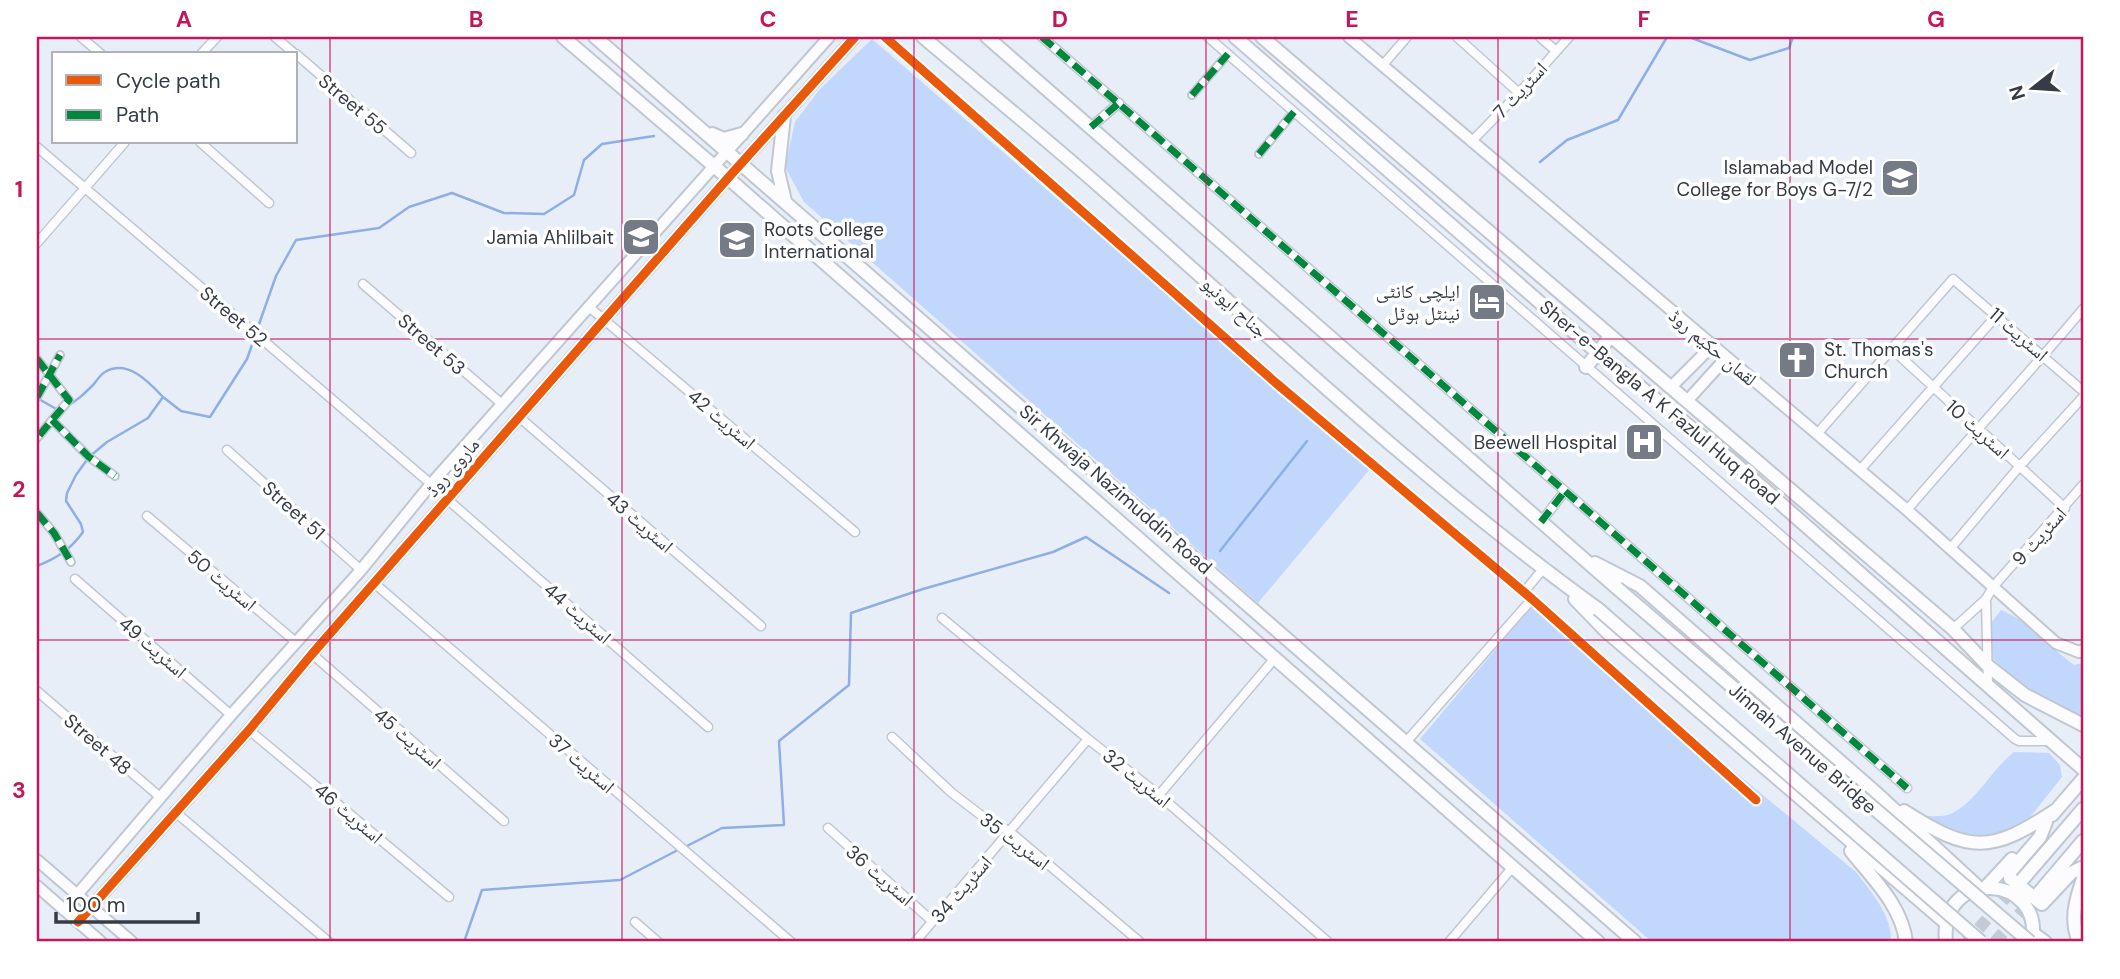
<svg xmlns="http://www.w3.org/2000/svg" width="2120" height="979" viewBox="0 0 2120 979" font-family="'DM Sans','Noto Naskh Arabic',sans-serif">
<style>
.grass{fill:#c2d7fc}
.lines{fill:none;stroke-linecap:round;stroke-linejoin:round}
.stream{stroke:#8eaee6;stroke-width:2.5}
.primary-tunnel{stroke:#c4cad5;stroke-width:12;stroke-dasharray:12 6;stroke-linecap:butt}
.pedestrian-casing{stroke:#c1c7d1;stroke-width:10}
.minor-casing{stroke:#c1c7d1;stroke-width:11}
.tertiary-casing{stroke:#c1c7d1;stroke-width:14}
.secondary-casing{stroke:#c1c7d1;stroke-width:16}
.primary-casing{stroke:#c1c7d1;stroke-width:16}
.pedestrian{stroke:#fcfcfe;stroke-width:6}
.minor{stroke:#fcfcfe;stroke-width:8}
.tertiary{stroke:#fcfcfe;stroke-width:10}
.secondary{stroke:#fcfcfe;stroke-width:12}
.primary{stroke:#fcfcfe;stroke-width:12}
.primary-bridge-casing{stroke:#c1c7d1;stroke-width:16;stroke-linecap:butt}
.primary-bridge{stroke:#fcfcfe;stroke-width:12}
.quiet{stroke:#00873e;stroke-width:7;stroke-dasharray:14 7;stroke-linecap:butt}
.cycleway-casing{stroke:#fff;stroke-width:13}
.cycleway{stroke:#e8590c;stroke-width:9}
.grid{fill:none;stroke:#c2185b;stroke-width:2;stroke-opacity:0.55}
.labels{text-anchor:middle;stroke-width:7;stroke-linejoin:round;paint-order:stroke}
.street-label{font-size:19px;fill:#353c48;stroke:#fff}
.poi-label{font-size:19px;fill:#353c48;stroke:#fff;text-anchor:end}
.neatline{fill:none;stroke:#c2185b;stroke-width:2.5}
.grid-label{font-size:23px;text-anchor:middle;font-weight:bold;fill:#c2185b}
</style>
<rect width="100%" height="100%" fill="#e8eef8"/>
<path class="grass" d="M872,39L1370,469L1258,603L804,202L785,167L795,122L820,89Z
M1533,605L1856,872C1872,893 1892,915 1891,942H1652L1420,739Z
M2001,610C2026,619 2051,648 2074,665L2083,663V720L2017,684L1986,652L1987,628Z
M2014,752L2049,753L2060,765L2062,777L2027,821L1992,840L1953,836L1924,816C1932,816 1944,817 1951,814C1978,800 1991,770 2014,752Z"/>
<g class="lines">
<path class="stream" d="M1689,37L1750,60L1789,48L1793,37
M1540,162L1567,140L1618,120L1667,37
M258,327L276,276L296,240L379,228L409,207L452,193L504,213L544,214L574,195L584,160L602,144L654,136
M37,398L58,410
M64,408C76,402 85,393 94,384C97,380 101,374 105,372C127,359 148,381 162,396
M1220,551L1307,441
M37,566C57,558 70,550 83,532L81,524L66,501L67,493L76,475L89,457L107,442L148,418L163,397L181,411L210,417L247,359L253,342
M685,847L722,828L784,825L779,741L849,685L851,613L923,589L1053,552L1086,537L1169,593
M464,942L482,890L620,880L676,851"/>
<path class="primary-tunnel" d="M1967,942L2015,887
M1995,942L2030,902"/>
<defs>
<path id="pedestrian" d="M1192,95L1228,54
M1259,154L1294,112
M37,359L69,400L37,438
M37,397L60,355
M52,420L89,457L115,476
M37,513L54,533L71,562"/>
<path id="minor" d="M81,37L101,54
M275,37L295,54
M885,37L1276,383L1532,599L1756,800
M1042,37L1907,788
M1208,37L2015,739L2019,741H2050
M1457,37L1519,93
M1540,37L1556,51
M201,54L217,37
M296,54L411,153
M1382,66L1407,37
M1091,127L1119,103
M200,142L269,203
M1471,142L1519,93L1569,37
M37,147L431,484
M37,243L125,142
M363,284L502,404
M589,307L855,532
M1892,349L2065,508
M519,417L761,626
M1817,434L1953,279L2083,391
M227,450L361,570
M1860,470L1997,315
M447,499L708,727
M1907,510C1965,442 2026,377 2083,309
M147,516L297,643
M1541,522L1565,491
M1950,549L2019,467L2083,397
M75,579L231,715
M374,583L791,942
M1524,592L1543,569
M1986,599L1988,685
M942,618L1088,739L1159,795L1328,942
M1953,629L1986,599L1993,587L2083,485
M312,654L504,821
M37,691L160,797
M249,730L449,897
M892,737L952,793L982,816L1010,832L1140,942
M1406,742L1532,599
M1159,795L1275,658
M174,811L329,942
M828,828L932,921
M635,922L658,942
M915,942L1088,739
M1449,942L1512,868"/>
<path id="tertiary" d="M1349,37L1907,510L2056,643L2079,652L2083,650
M1671,387L1712,346
M1687,401L1726,358
M37,860L132,942
M37,886L101,942
M64,910L231,715L361,570L431,484L829,37
M78,922L249,730L312,654L728,178L855,37"/>
<path id="secondary" d="M563,37L728,178L1598,942
M595,37L1635,942
M1235,37L1598,353L1731,460L2083,769
M1262,37C1492,235 1723,432 1953,629L1988,666L2025,695L2083,725
M784,116L778,171L785,201
M712,134L724,139L742,134
M1586,367L1610,337"/>
<path id="primary" d="M923,37C981,86 1040,134 1097,184C1261,328 1421,481 1598,609
M987,37L1617,588
M1595,563L1640,586L1875,792L1979,888
M1575,599L1607,632L1946,923
M1904,811C1971,854 1991,853 2056,810
M2052,815L2083,779
M2046,822L2040,837L2010,872V878L2042,904L2071,873L2081,868
M1851,851C1873,879 1902,906 1906,942
M2022,880L2083,809
M1986,887L2012,859
M2038,894L2083,841
M2034,934L2045,942
M1946,942C1938,866 2045,874 2032,942
M2079,942C2070,920 2075,902 2083,879"/>
</defs>
<use href="#pedestrian" class="pedestrian-casing"/>
<use href="#minor" class="minor-casing"/>
<use href="#tertiary" class="tertiary-casing"/>
<use href="#secondary" class="secondary-casing"/>
<use href="#primary" class="primary-casing"/>
<use href="#pedestrian" class="pedestrian"/>
<use href="#minor" class="minor"/>
<use href="#tertiary" class="tertiary"/>
<use href="#secondary" class="secondary"/>
<use href="#primary" class="primary"/>
<defs>
<path id="primary-bridge" d="M1617,588L2030,942
M1598,609L1981,942"/>
</defs>
<use href="#primary-bridge" class="primary-bridge-casing"/>
<use href="#primary-bridge" class="primary-bridge"/>
<path class="quiet" d="M1042,37L1907,788
M1192,95L1228,54
M1091,127L1119,103
M1259,154L1294,112
M37,359L69,400L37,438
M37,397L60,355
M52,420L89,457L115,476
M37,513L54,533L71,562
M1541,522L1565,491"/>
<defs>
<path id="cycleway" d="M885,37L1276,383L1532,599L1756,800
M78,922L249,730L312,654L728,178L855,37"/>
</defs>
<use href="#cycleway" class="cycleway-casing"/>
<use href="#cycleway" class="cycleway"/>
</g>
<path class="grid" d="M330,37V942M622,37V942M914,37V942M1206,37V942M1498,37V942M1790,37V942M37,339H2083M37,640H2083"/>
<defs>
<symbol id="university-square" viewBox="-11 -11 22 22"><rect x="-9" y="-9" width="18" height="18" rx="4" fill="#747a86" stroke="#fff"/><path d="M0-5L7-2L0 1L-7-2ZM-4 1L0 2.5L4 1V4Q0 6-4 4Z" fill="#fff"/></symbol>
<symbol id="hotel-square" viewBox="-11 -11 22 22"><rect x="-9" y="-9" width="18" height="18" rx="4" fill="#747a86" stroke="#fff"/><path d="M-6-4.5h1.5V1H6V5H4.5V3h-9V5H-6ZM-4 0a1.8 1.8 0 1 1 3.6 0ZM.5 0V-2.5h3Q6-2.5 6 0Z" fill="#fff"/></symbol>
<symbol id="church-square" viewBox="-11 -11 22 22"><rect x="-9" y="-9" width="18" height="18" rx="4" fill="#747a86" stroke="#fff"/><path d="M-1.2-6h2.4v3.5h3.3v2.4h-3.3V6h-2.4V-.1h-3.3v-2.4h3.3Z" fill="#fff"/></symbol>
<symbol id="hospital-square" viewBox="-11 -11 22 22"><rect x="-9" y="-9" width="18" height="18" rx="4" fill="#747a86" stroke="#fff"/><path d="M-5-5h3v3.5h4V-5h3V5h-3V1.5h-4V5h-3Z" fill="#fff"/></symbol>
</defs>
<g fill-rule="evenodd">
<use href="#university-square" x="1878" y="156" width="44" height="44"/>
<use href="#university-square" x="619" y="215" width="44" height="44"/>
<use href="#university-square" x="715" y="218" width="44" height="44"/>
<use href="#hotel-square" x="1465" y="280" width="44" height="44"/>
<use href="#church-square" x="1775" y="338" width="44" height="44"/>
<use href="#hospital-square" x="1622" y="420" width="44" height="44"/>
</g>
<g class="labels">
<g class="street-label">
<text transform="translate(1520 90) rotate(-47)" y="7">اسٹریٹ 7</text>
<text transform="translate(353 104) rotate(40)" y="7">Street 55</text>
<text transform="translate(1235 307) rotate(42)" y="7">جناح ایونیو</text>
<text transform="translate(234 316) rotate(40)" y="7">Street 52</text>
<text transform="translate(2019 334) rotate(41)" y="7">اسٹریٹ 11</text>
<text transform="translate(432 344) rotate(41)" y="7">Street 53</text>
<text transform="translate(1713 347) rotate(40)" y="7">لقمان حکیم روڈ</text>
<text transform="translate(1660 402) rotate(40)" y="7">Sher-e-Bangla A K Fazlul Huq Road</text>
<text transform="translate(722 419) rotate(40)" y="7">اسٹریٹ 42</text>
<text transform="translate(1978 429) rotate(42)" y="7">اسٹریٹ 10</text>
<text transform="translate(452 467) rotate(-49)" y="7">ماروی روڈ</text>
<text transform="translate(1116 489) rotate(41)" y="7">Sir Khwaja Nazimuddin Road</text>
<text transform="translate(294 510) rotate(42)" y="7">Street 51</text>
<text transform="translate(640 522) rotate(41)" y="7">اسٹریٹ 43</text>
<text transform="translate(2039 536) rotate(-48)" y="7">اسٹریٹ 9</text>
<text transform="translate(222 580) rotate(40)" y="7">اسٹریٹ 50</text>
<text transform="translate(578 613) rotate(41)" y="7">اسٹریٹ 44</text>
<text transform="translate(153 647) rotate(41)" y="7">اسٹریٹ 49</text>
<text transform="translate(408 738) rotate(41)" y="7">اسٹریٹ 45</text>
<text transform="translate(98 744) rotate(41)" y="7">Street 48</text>
<text transform="translate(1803 748) rotate(41)" y="7">Jinnah Avenue Bridge</text>
<text transform="translate(582 763) rotate(41)" y="7">اسٹریٹ 37</text>
<text transform="translate(1137 778) rotate(39)" y="7">اسٹریٹ 32</text>
<text transform="translate(349 813) rotate(40)" y="7">اسٹریٹ 46</text>
<text transform="translate(1015 841) rotate(37)" y="7">اسٹریٹ 35</text>
<text transform="translate(880 875) rotate(41)" y="7">اسٹریٹ 36</text>
<text transform="translate(961 889) rotate(-49)" y="7">اسٹریٹ 34</text>
</g>
<g class="poi-label">
<text x="1873" y="174">Islamabad Model<tspan x="1873" dy="22">College for Boys G-7/2</tspan></text>
<text x="764" y="236" text-anchor="start">Roots College<tspan x="764" dy="22">International</tspan></text>
<text x="614" y="244">Jamia Ahlilbait</text>
<text x="1460" y="298">ایلچی کانٹی<tspan x="1460" dy="22">نینٹل ہوٹل</tspan></text>
<text x="1824" y="356" text-anchor="start">St. Thomas's<tspan x="1824" dy="22">Church</tspan></text>
<text x="1617" y="449">Beewell Hospital</text>
</g>
</g>
<rect width="2120" height="979" fill="none" stroke="#ffffff" stroke-width="77"/>
<rect x="52" y="52" width="245" height="91" fill="#ffffff" stroke="#aeb1b6" stroke-width="2"/>
<rect x="66" y="75" width="35" height="10" fill="#e8590c" stroke="#aeb1b6" stroke-width="2"/>
<text x="116" y="88" font-size="21" fill="#353c48">Cycle path</text>
<rect x="66" y="110" width="35" height="10" fill="#00873e" stroke="#aeb1b6" stroke-width="2"/>
<text x="116" y="122" font-size="21" fill="#353c48">Path</text>
<g transform="translate(2033 88) rotate(253)" stroke="#ffffff" stroke-width="5" paint-order="stroke">
<path d="M0-5L12 26L0 18L-12 26Z" fill="#353c48"/>
<text y="-10" font-size="19" font-weight="bold" text-anchor="middle" fill="#353c48">N</text>
</g>
<path d="M56 912v10h142v-10" fill="none" stroke="#353c48" stroke-width="3.5"/>
<text x="66" y="912" font-size="21" fill="#353c48" stroke="#ffffff" stroke-width="5" paint-order="stroke">100 m</text>
<rect x="38" y="38" width="2044" height="902" class="neatline"/>
<g class="grid-label">
<text x="184" y="27">A</text>
<text x="476" y="27">B</text>
<text x="768" y="27">C</text>
<text x="1060" y="27">D</text>
<text x="1352" y="27">E</text>
<text x="1644" y="27">F</text>
<text x="1936" y="27">G</text>
<text x="19" y="197">1</text>
<text x="19" y="497">2</text>
<text x="19" y="798">3</text>
</g>
</svg>
